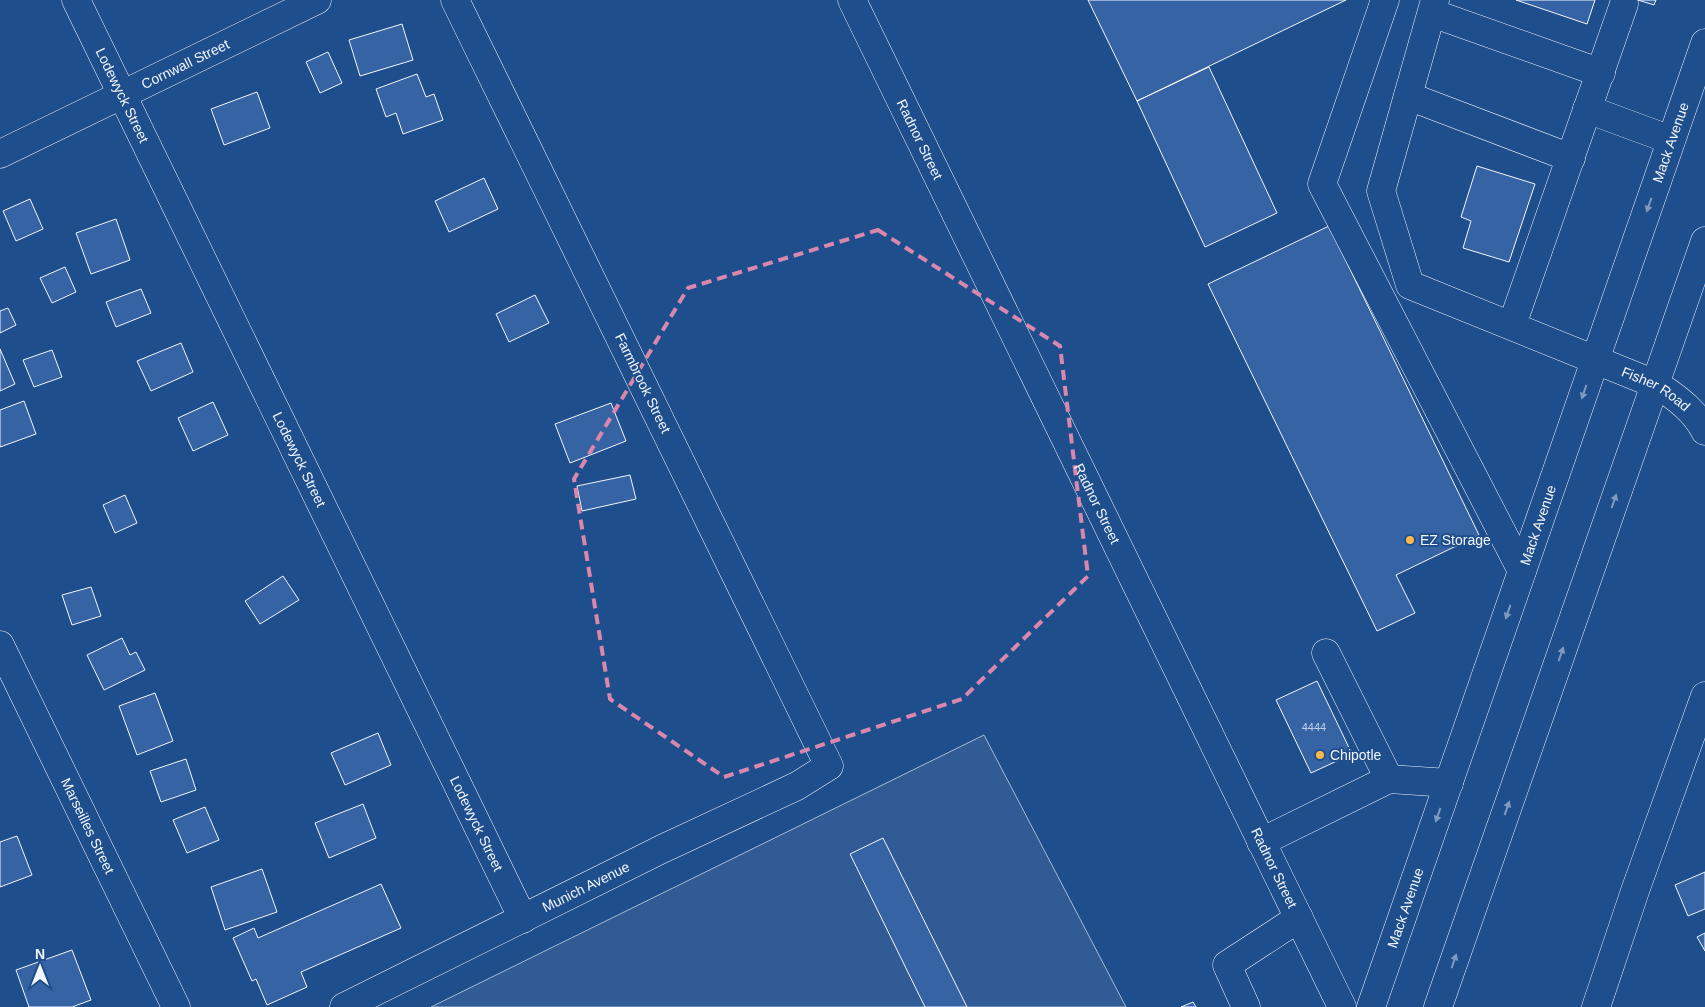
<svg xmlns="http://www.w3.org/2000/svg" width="1705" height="1007" viewBox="0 0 1705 1007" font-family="Helvetica,sans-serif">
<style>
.parking{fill:#305b95;stroke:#a8bbd7}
.building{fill:#3563a3;stroke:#f2f6ff}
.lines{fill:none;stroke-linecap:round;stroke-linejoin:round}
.minor-casing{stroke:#f2f6ff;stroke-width:29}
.major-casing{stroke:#f2f6ff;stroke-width:29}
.minor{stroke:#1f4e8c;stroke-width:28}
.major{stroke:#1f4e8c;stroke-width:28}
.oneway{fill:#7e9ac0}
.marked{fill:none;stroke:#da87ad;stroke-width:4;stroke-dasharray:10 6;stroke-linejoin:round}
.poi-dot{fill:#ffb74d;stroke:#1f4e8c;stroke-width:2}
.labels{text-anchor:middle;stroke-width:4;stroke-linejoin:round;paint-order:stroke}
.number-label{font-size:11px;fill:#c3d1e8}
.street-label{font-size:14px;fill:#f2f6ff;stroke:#1f4e8c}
.poi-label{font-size:14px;fill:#f2f6ff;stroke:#1f4e8c;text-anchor:start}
</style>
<rect width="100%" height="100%" fill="#1f4e8c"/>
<path class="parking" d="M984,735L1126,1007H431Z"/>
<path class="building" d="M1088,0H1346L1137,101Z
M1516,0H1595L1587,24Z
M1638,0H1656L1654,5Z
M402,24L413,60L360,76L349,40Z
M328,52L342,83L320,93L306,62Z
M1209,67L1277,213L1205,247L1137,101Z
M417,74L426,97L434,94L443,120L403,134L396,113L386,117L376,89Z
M257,92L270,128L224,145L211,109Z
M1477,166L1535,184L1509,262L1463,248L1471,221L1461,217Z
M484,178L498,209L449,232L435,201Z
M30,199L43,229L16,241L3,211Z
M116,219L130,260L91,274L76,233Z
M1329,226L1479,535L1396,575L1415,613L1377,631L1208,284Z
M65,267L76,292L52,303L40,278Z
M141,289L151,313L116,327L106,302Z
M535,295L549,323L509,342L496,314Z
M8,308L16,325L0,333V311Z
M181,343L193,372L151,391L137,361Z
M0,349L15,384L0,391Z
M52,350L62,377L34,387L23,360Z
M24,401L36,434L0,447V410Z
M213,402L228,435L193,451L178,418Z
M611,403L626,441L570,463L555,424Z
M630,475L636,499L582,511L577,486Z
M125,495L137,523L115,533L103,505Z
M283,576L299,600L260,624L245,601Z
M91,587L101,616L72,625L62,595Z
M122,638L130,655L136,652L145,670L104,690L87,655Z
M1317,681L1352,754L1311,773L1276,700Z
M155,693L173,741L137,755L119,706Z
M378,733L391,765L345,785L331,753Z
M186,759L196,790L161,802L150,771Z
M363,804L376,838L329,858L315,823Z
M205,807L219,840L187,853L173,820Z
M17,836L32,875L0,887V842Z
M883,838L967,1007H925L850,854Z
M262,869L277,912L225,930L211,887Z
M1705,872V909L1688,916L1675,885Z
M381,884L401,928L301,972L307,987L267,1005L256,979L252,981L233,938L254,928L258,938Z
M1705,933V951L1697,937Z
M72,950L91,1000L72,1007H29L16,970Z
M1193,1002L1196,1007H1181Z"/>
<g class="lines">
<defs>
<g id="minor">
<path id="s1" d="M76,0L523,919"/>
<path id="s2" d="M852,0L1342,1007"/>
<path d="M1385,0L1322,184L1522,571"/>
<path id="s3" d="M1435,0L1381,191L1410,285L1655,384C1674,395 1695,411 1705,431"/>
<path d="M1432,13L1601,73"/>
<path d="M1408,96L1571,158"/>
<path d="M1587,109L1671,140"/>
<path id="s4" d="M0,154L317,0"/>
<path d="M1512,325L1624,4"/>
<path id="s5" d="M0,645L176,1007"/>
<path d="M1326,653L1389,779L1449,783"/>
<path d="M1261,842L1389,779"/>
<path id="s6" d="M344,1007L662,849L797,786L829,766L455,0"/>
<path d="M1246,1007L1227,965L1299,918"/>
<path d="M1596,1007L1635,891L1705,696"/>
</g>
<g id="major">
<path id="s7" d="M1371,1007L1705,43"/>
<path d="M1438,1007L1705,241"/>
</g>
</defs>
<use href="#minor" class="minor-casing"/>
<use href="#major" class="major-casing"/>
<use href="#minor" class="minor"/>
<use href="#major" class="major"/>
</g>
<defs><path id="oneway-solid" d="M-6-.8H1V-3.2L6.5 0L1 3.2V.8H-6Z" transform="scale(1.25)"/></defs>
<g class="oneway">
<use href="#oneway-solid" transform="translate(1649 205) rotate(109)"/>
<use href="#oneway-solid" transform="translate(1584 392) rotate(109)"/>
<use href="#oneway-solid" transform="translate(1614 501) rotate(-71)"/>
<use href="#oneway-solid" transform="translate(1508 612) rotate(109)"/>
<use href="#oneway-solid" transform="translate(1561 654) rotate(-71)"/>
<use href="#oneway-solid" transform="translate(1507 808) rotate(-71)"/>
<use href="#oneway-solid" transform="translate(1438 815) rotate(109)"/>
<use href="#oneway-solid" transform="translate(1454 961) rotate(-71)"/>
</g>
<path class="marked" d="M878,230L1060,346L1088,576L962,699L724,777L610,699L574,479L688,288Z"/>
<g class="poi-dot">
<circle cx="1410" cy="540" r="5"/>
<circle cx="1320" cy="755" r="5"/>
</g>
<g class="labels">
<g class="number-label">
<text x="1314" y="731">4444</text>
</g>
<g class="street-label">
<text dy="5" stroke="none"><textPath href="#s4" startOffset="206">Cornwall Street</textPath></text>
<text dy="5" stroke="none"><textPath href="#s1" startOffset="106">Lodewyck Street</textPath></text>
<text dy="5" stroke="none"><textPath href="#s2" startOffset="155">Radnor Street</textPath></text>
<text dy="5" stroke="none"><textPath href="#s7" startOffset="915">Mack Avenue</textPath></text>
<text transform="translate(643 383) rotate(64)" y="5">Farmbrook Street</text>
<text dy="5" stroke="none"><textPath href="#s3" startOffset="564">Fisher Road</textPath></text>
<text dy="5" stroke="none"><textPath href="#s1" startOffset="511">Lodewyck Street</textPath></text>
<text dy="5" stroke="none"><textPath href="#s2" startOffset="560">Radnor Street</textPath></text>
<text dy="5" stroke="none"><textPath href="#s7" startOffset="510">Mack Avenue</textPath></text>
<text dy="5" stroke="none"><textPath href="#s1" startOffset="916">Lodewyck Street</textPath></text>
<text dy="5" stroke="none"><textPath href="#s5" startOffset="201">Marseilles Street</textPath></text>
<text dy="5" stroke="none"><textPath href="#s2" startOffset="965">Radnor Street</textPath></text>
<text dy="5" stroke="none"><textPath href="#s6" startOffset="270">Munich Avenue</textPath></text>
<text dy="5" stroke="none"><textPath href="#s7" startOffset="105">Mack Avenue</textPath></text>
</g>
<g class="poi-label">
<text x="1420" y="545">EZ Storage</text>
<text x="1330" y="760">Chipotle</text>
</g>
</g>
<g transform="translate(40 967)" stroke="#1f4e8c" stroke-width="4" paint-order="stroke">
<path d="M0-4L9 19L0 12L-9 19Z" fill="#f2f6ff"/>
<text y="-8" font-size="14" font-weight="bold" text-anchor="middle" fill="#f2f6ff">N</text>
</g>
</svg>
